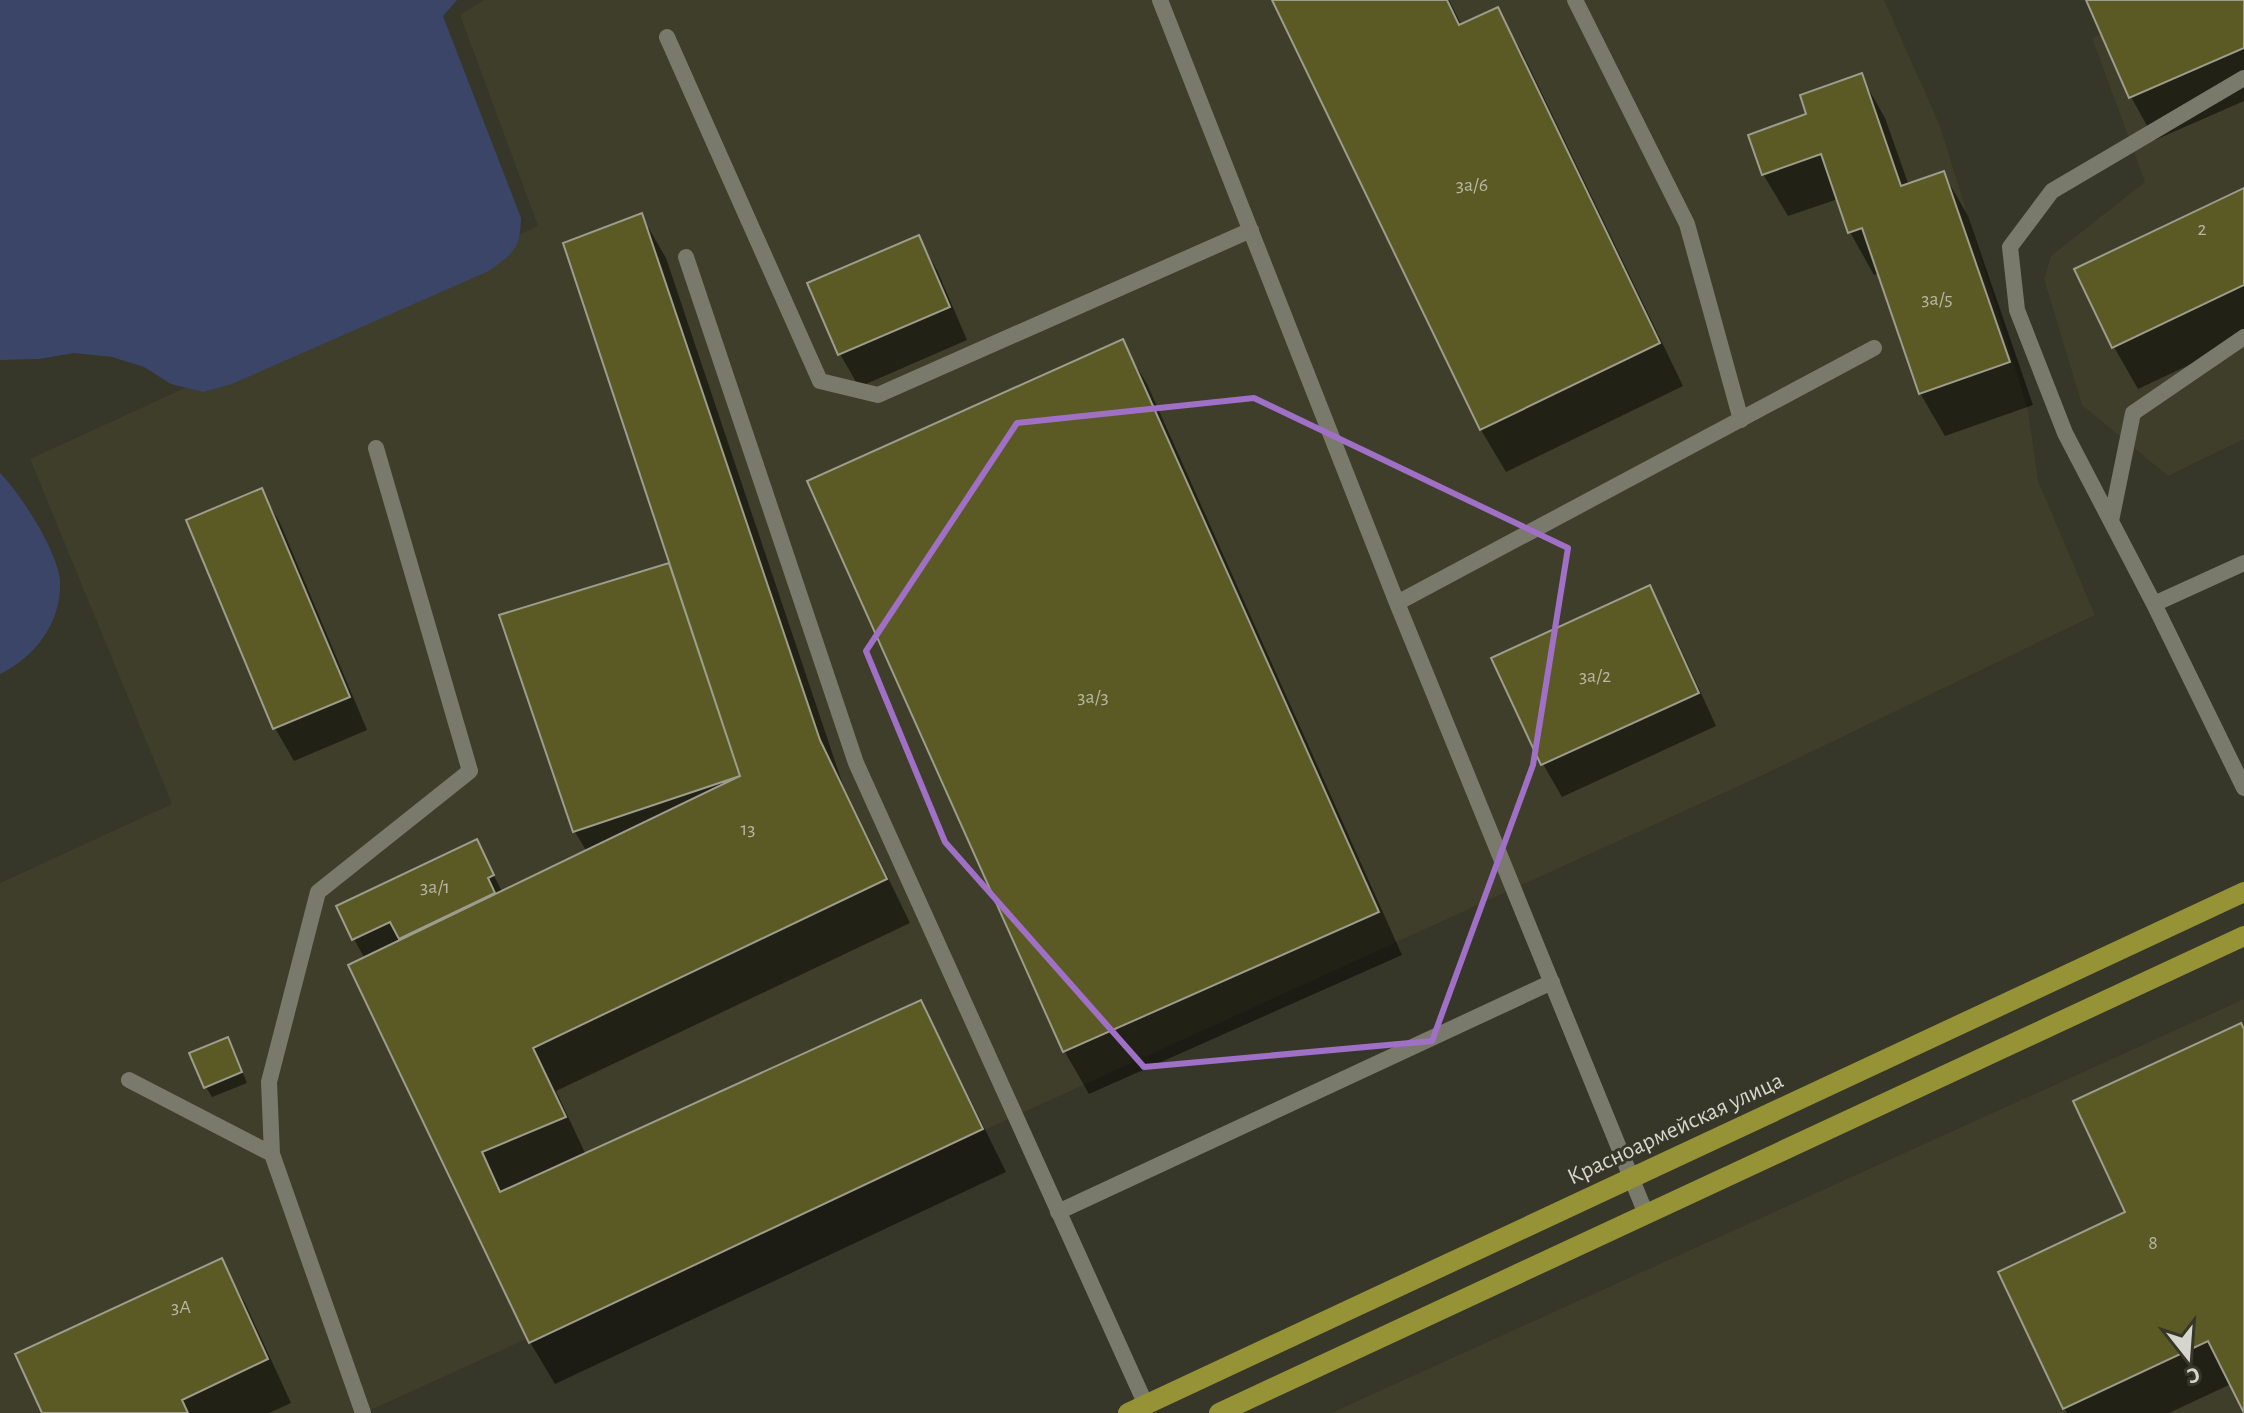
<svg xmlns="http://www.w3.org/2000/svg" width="2244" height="1413" viewBox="0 0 2244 1413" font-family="'Alegreya Sans',sans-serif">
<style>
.built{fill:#3e3e2a}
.green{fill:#3b4567}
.shadow{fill:#0007}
.building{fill:#5b5a24;stroke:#9c9d8d;stroke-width:2}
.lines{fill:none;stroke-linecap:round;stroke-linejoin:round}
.lane{stroke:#7a7a6c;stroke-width:16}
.primary{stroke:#969336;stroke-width:20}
.marked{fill:none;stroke:#9f70c5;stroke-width:6;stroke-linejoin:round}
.labels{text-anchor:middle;stroke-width:6;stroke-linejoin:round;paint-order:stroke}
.number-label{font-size:20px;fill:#b6b6a3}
.street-label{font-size:24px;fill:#d5d5cd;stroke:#363629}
</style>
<rect width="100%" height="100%" fill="#363629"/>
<path class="built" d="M484,0H1884L1940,126L2028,410L2038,481L2095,615L1763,775L364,1413H0V883L172,804L30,459L538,226L460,15Z
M2181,0H2244V439L2168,476L2082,405L2044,279L2051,256L2145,182L2092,38Z
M2244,999V1413H1331Z"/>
<path class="green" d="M0,0H457L443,16L521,218C520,250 514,252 489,271L232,384L203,392L171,384L144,367L112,357L74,353L39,359L0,360Z
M0,473C21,494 58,552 60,581C62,621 36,657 0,674Z"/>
<path class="shadow" d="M1274,0H1449L1462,26L1497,10L1522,52L1683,386L1506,472L1481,430Z
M2089,0H2244V101L2155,140L2131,97Z
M1861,76L1885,118L1909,186L1944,174L1968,216L2033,405L1945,436L1920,393L1879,273L1874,275L1850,232L1838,199L1788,216L1763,174L1809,115Z
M2244,190V339L2138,389L2114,347Z
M641,215L666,258L843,785L910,923L556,1091L586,1155L920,1003L944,1046L1006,1172L555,1384L530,1342L365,959L354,939L476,842L503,893L587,852L575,832L502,616L672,564Z
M918,237L937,270L967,340L859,387L840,354Z
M1122,342L1147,384L1402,955L1089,1094L1065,1052L809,482Z
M261,490L280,523L367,730L294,761L275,728Z
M1649,588L1668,621L1716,726L1562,797L1543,764Z
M2244,1031V1413L2231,1384L2169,1413H2067L2064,1408Z
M233,1050L247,1083L212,1097L206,1087Z
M221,1261L245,1303L291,1403L269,1413H44Z"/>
<path class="building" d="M1272,0H1447L1459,25L1498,7L1660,343L1480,430Z
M2086,0H2244V48L2129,98Z
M1862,73L1901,186L1944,171L2010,362L1919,394L1862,228L1848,233L1821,154L1762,175L1748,135L1806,114L1800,95Z
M2244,188V285L2112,348L2074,269Z
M642,213L820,740L887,879L533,1048L566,1117L482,1152L500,1192L921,1000L983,1129L529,1343L348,965L740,776L563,243Z
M919,235L950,307L838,355L807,283Z
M1123,339L1379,912L1063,1052L807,481Z
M262,488L350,697L273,729L186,520Z
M669,563L740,776L573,832L499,615Z
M1650,585L1699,693L1541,765L1491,658Z
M477,839L494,875L488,878L495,893L399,939L390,922L352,940L336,906Z
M2241,1023L2244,1029V1413L2208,1341L2063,1409L1998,1272L2125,1212L2073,1101Z
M228,1037L242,1072L204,1088L189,1053Z
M222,1258L268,1359L182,1400L188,1413H42L15,1354Z"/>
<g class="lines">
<path class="lane" d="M1160,0L1397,603L1646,1214
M1575,0L1687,224L1741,420
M667,37L820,381L878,395L1251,230
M2244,78L2052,191L2010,247L2017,310L2065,433L2154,604L2244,788
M686,257L856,763L1146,1405
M2111,521L2133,413L2244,337
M1397,603L1874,348
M2154,604L2244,563
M129,1080L272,1154
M1058,1212L1552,982
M363,1413L272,1154L269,1082L318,892L470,771L376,448"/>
<path class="primary" d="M1128,1413L2244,892
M1219,1413L2244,936"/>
</g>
<path class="marked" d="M1254,398L1568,548L1533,765L1432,1041L1144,1067L945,842L866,651L1017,423Z"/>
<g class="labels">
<g class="number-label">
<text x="1472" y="191">3а/6</text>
<text x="2202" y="235">2</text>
<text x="1937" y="305">3а/5</text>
<text x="1595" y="682">3а/2</text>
<text x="1093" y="703">3а/3</text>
<text x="748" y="835">13</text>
<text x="435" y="893">3а/1</text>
<text x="2153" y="1249">8</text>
<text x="181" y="1313">3А</text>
</g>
<g class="street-label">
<text transform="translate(1675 1128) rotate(-25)" y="8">Красноармейская улица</text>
</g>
</g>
<g transform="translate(2188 1357) rotate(163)" stroke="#363629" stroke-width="6" paint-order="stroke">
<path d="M0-6L14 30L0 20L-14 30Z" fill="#d5d5cd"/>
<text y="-12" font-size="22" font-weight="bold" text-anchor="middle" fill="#d5d5cd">С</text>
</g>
</svg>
